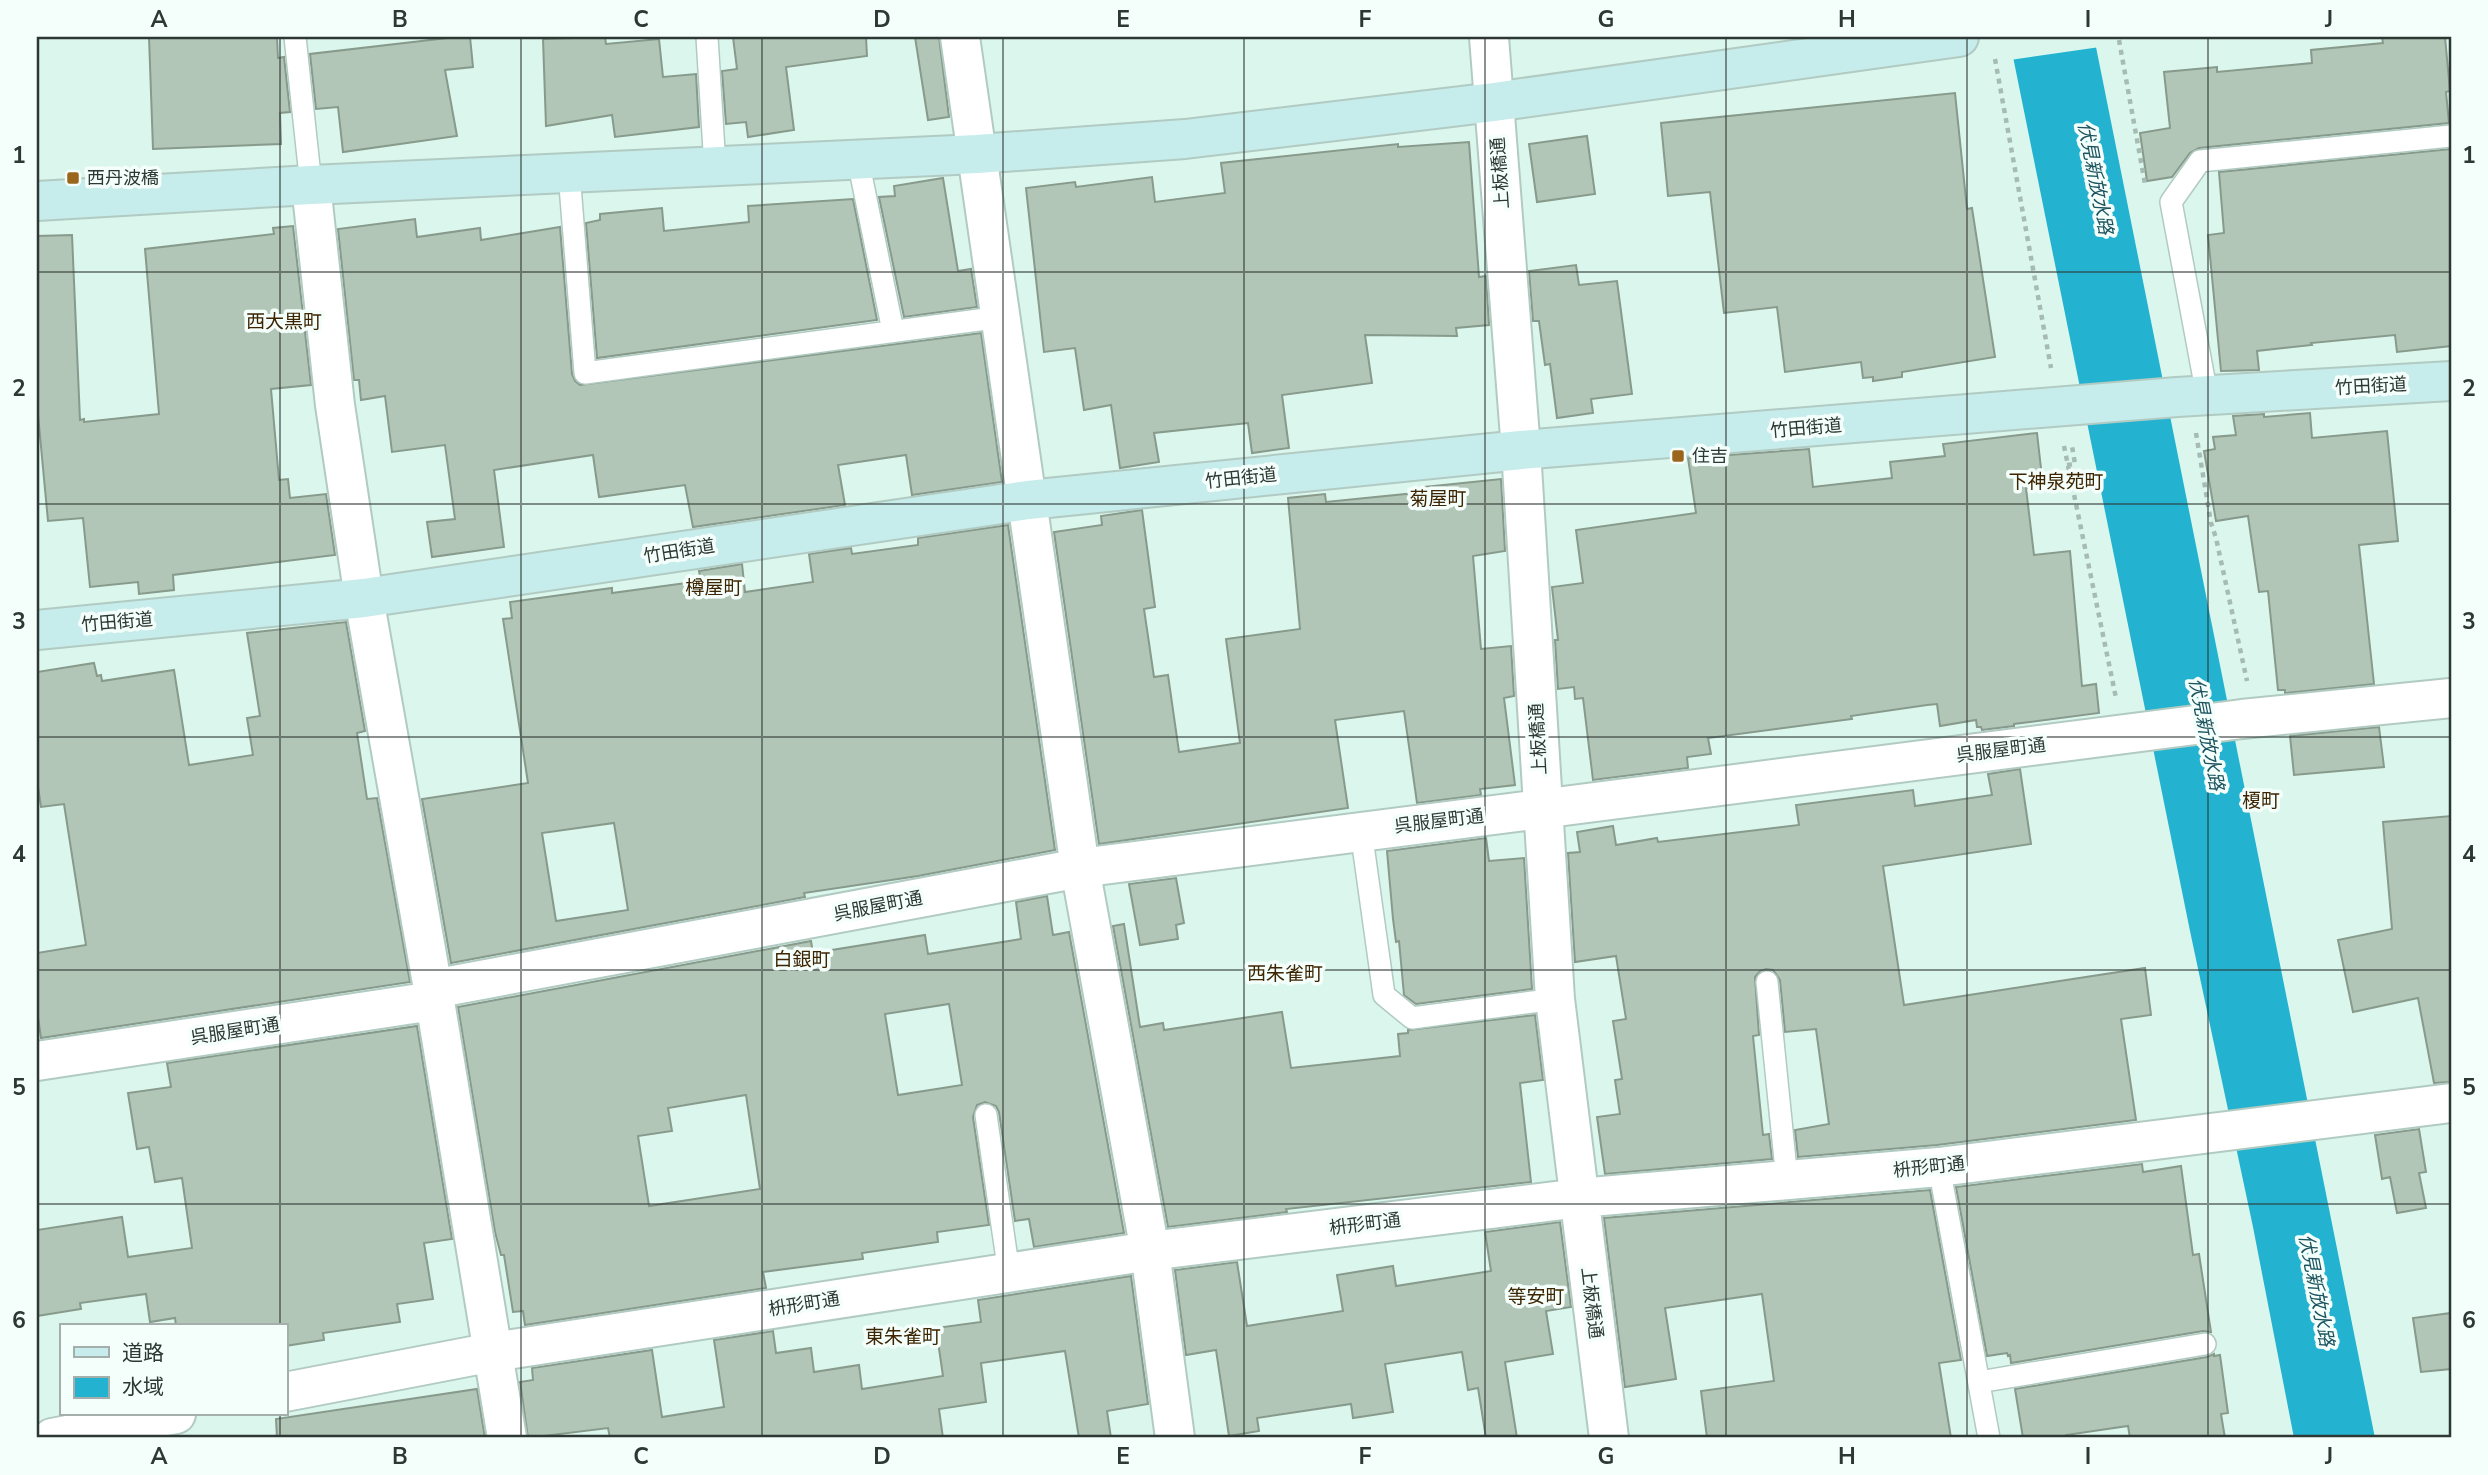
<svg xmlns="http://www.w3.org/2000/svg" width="2488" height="1475" viewBox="0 0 2488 1475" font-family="'Nunito Sans','Noto Sans JP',sans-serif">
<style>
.water{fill:#23b3d0}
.pier{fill:#dbf6ed}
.building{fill:#b1c6b6;stroke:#879a8c;stroke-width:2;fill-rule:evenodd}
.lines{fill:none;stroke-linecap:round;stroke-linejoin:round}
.service-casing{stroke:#b1cbc2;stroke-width:24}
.minor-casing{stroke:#b1cbc2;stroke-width:42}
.secondary-casing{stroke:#b1cbc2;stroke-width:42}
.path{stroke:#a5bbb4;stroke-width:4.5;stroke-dasharray:5 5;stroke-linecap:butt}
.service{stroke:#fff;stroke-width:21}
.minor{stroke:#fff;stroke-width:38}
.secondary{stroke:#c7ecec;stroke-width:38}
.grid{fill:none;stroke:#2d3734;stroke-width:2;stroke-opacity:0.55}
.poi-dot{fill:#9a661c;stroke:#f4fffb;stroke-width:2.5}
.labels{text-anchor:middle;stroke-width:7;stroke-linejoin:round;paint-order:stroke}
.street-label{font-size:18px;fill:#2d3734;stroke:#f4fffb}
.poi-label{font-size:18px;fill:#2d3734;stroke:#f4fffb;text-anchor:start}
.water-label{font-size:19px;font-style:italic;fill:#1c535f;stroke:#f4fffb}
.neighbourhood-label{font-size:19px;fill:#3d2402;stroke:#f4fffb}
.neatline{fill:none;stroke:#2d3734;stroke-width:2.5}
.grid-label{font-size:23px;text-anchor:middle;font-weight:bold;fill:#2d3734}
</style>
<rect width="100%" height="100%" fill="#dbf6ed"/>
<path class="water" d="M2009,37H2094L2375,1438H2294L2253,1227L2190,931Z"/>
<path class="pier" d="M2005,37H2098L2100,47L2010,60Z"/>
<path class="building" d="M149,37H277L278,58L284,57L290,112L280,113L281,144L153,149Z
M456,37H470L473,67L445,70L457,136L343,152L338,107L316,109L310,54Z
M605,37L606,44L659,39L663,77L696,74L699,127L615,137L612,115L546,126L543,39Z
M733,37H866L867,56L786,67L794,130L748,137L746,122L726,124L722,71L737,69Z
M915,37H939L949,117L928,120Z
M2382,37H2445L2450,91L2446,92L2449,123L2199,148L2190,153L2172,177L2147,181L2140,133L2170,128L2164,72L2217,67V72L2312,63L2311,50L2383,43Z
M1955,93L1967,209L1972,208L1995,357L1902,372V377L1873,381V377L1863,378L1861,362L1785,372L1777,307L1724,313L1710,192L1668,196L1661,123Z
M1587,136L1595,194L1537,202L1529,144Z
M1469,142L1479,277L1486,276L1489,325L1456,328L1457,336L1365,335L1372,383L1282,395L1289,448L1252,453L1248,423L1154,433L1159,462L1120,468L1111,405L1084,410L1075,348L1044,352L1026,188L1075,182L1076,187L1152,177L1155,202L1225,193L1221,163L1398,144V147Z
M2451,149V346L2397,352L2395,335L2311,343L2312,345L2257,351L2259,370L2221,371L2208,235L2224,233L2219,172Z
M943,178L958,271L971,269L977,307L904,317L879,197L895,196L894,186Z
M853,199L877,320L597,358L586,223L600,220V214L662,208L664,231L749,222L748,206Z
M415,219L417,237L480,228L481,240L560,227L572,374L575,381L580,385L981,333L1002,482L912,495L906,455L838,465L845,505L693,527L685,485L599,497L593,455L494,470L504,547L432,557L427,522L455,519L445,445L392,452L385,396L361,400L359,380H354L338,229Z
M293,226L311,385L271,389L279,480L288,479L290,498L326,494L335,555L173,575L174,590L139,594L138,582L90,587L83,518L48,521L37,404V236L72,235L80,420L84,419V422L159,414L145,249L274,234L273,228Z
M1576,265L1579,285L1617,281L1632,394L1591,399L1593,413L1557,418L1550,364L1545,365L1539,321H1533L1529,271Z
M2310,413L2312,438L2387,431L2398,541L2359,545L2374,684L2285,693V690H2278L2268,591L2259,592L2248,516L2216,521L2204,451L2215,449L2213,437L2236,435L2233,416L2264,414V417Z
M2037,433L2043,486L2026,488L2034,555L2070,551L2082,686L2096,684L2099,713L2014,724V726L1982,730L1981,727H1977L1976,720L1940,726L1937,704L1927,705L1851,716L1852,719L1708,738L1711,754L1687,757L1688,768L1593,780L1583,698L1575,699L1574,687L1558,689L1555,640H1558L1552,587L1583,583L1576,530L1696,513L1688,458L1809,449L1813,487L1892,478L1890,462L1945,456L1943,444Z
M1501,479L1505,551L1473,556L1481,649L1511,646L1514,696L1504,698L1515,785L1480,789L1481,795L1417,803L1404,711L1335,720L1348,808L1099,844L1054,532L1102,525L1101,516L1142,510L1155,607L1144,609L1154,677L1168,675L1179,752L1240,743L1226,639L1300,629L1288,498L1325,494L1326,502L1415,493V488Z
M1008,525L1055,850L918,876L804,893L805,897L451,963L422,799L528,783L503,619L512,618L510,602L612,588V593L701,581L699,571L742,564L745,592L813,582L809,554L851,548L852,554L918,545V538ZM614,823L628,910L556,921L542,833Z
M346,622L365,731L357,733L367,799L377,798L410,982L41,1038L37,1010V953L86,945L64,804L41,807L37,780V672L94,663L97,676L101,675L102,681L174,670L189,765L253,755L247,718L260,716L247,633Z
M2379,727L2384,767L2294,775L2290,736Z
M2020,769L2031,844L1883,866L1904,1005L2145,968L2151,1015L2121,1019L2136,1120L1937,1145L1798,1157L1795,1130L1829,1124L1816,1029L1785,1032L1780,980L1773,970L1766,969L1760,971L1755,977L1759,1035L1753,1036L1763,1135L1769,1134L1772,1159L1605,1174L1597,1117L1620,1114L1615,1080L1622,1079L1613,1021L1626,1019L1616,956L1575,962L1568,853L1580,852L1577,832L1613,826L1616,845L1657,838L1658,842L1799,825L1796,805L1913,790L1915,806L1992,795L1988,774Z
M2451,816V1082L2434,1083L2418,998L2353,1012L2338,940L2392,929L2383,822Z
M1486,838L1489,861L1524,858L1532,989L1416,1004L1404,995L1399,941L1396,942L1393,919L1387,851Z
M1176,878L1184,923L1176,925L1178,939L1140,945L1129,884Z
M1047,896L1053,935L1069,932L1124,1233L1034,1247L1029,1219L1015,1221L999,1112L996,1106L985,1102L977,1105L973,1117L989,1225L937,1232L938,1242L862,1253L863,1259L763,1272L766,1288L525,1325L523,1311L513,1312L504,1255H501L495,1232L458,1007L811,941L813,953L925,935L928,954L1021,939L1016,902ZM949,1004L962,1085L898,1095L885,1014ZM746,1095L760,1189L649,1206L638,1136L672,1131L668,1108Z
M1124,924L1140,1027L1163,1023L1164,1030L1282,1012L1291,1068L1400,1056L1398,1034L1408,1033V1030L1535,1015L1543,1080L1520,1083L1531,1182L1286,1209L1287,1212L1168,1227L1113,926Z
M417,1026L452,1239L424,1243L433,1299L397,1304L400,1322L323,1333L324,1340L285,1346V1326H176L175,1318L150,1322L146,1294L80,1303L81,1309L37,1316V1230L122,1217L128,1257L192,1248L182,1178L155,1182L149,1147L137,1149L128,1093L171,1087L167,1063Z
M2419,1129L2426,1172L2419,1173L2426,1208L2397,1213L2390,1177L2382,1179L2375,1135Z
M2142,1164L2143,1172L2181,1166L2193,1255L2199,1254L2211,1332L2203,1331L2011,1363L2010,1355L2008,1356L2007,1353L1987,1356L1956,1187Z
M1930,1190L1961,1360L1939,1363L1951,1438H1707L1701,1391L1774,1381L1762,1294L1665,1308L1676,1379L1625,1387L1604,1218Z
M1560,1222L1571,1307L1546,1311L1553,1354L1505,1362L1517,1438H1486L1478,1388L1468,1390L1462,1352L1385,1364L1393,1412L1353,1418L1351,1404L1257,1418L1259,1431L1229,1436L1216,1350L1186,1355L1175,1270L1237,1262L1247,1326L1343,1311L1337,1275L1393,1266L1396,1286L1491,1271L1485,1232Z
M1131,1276L1148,1404L1107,1411L1111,1438H1079L1065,1351L981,1363L986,1402L939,1409L943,1438H610L608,1428L528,1438L520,1382L533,1380L532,1368L652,1350L662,1417L724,1407L714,1340L773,1331L776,1353L811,1348L814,1372L859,1365L862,1389L943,1376L936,1328L981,1322L978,1300Z
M2451,1313V1369L2421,1372L2413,1318Z
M2214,1354V1356L2220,1355L2228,1413L2221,1414L2225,1438H2130L2128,1426L2066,1435V1438H2023L2015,1389L2207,1357Z
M477,1389L485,1438H277L276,1419Z"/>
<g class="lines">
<defs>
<path id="service" d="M295,37L311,185
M707,37L715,167
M858,160L893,331
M569,173L585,373L1001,317
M2207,395L2171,202L2200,161L2451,136
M1361,831L1384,995L1412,1018L1555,999
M1767,982L1787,1180
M986,1115L1009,1273
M1939,1167L1989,1438
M1979,1382L2205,1344"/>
<path id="minor" d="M960,37L1080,868L1150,1251L1175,1438
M1489,37L1521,450L1555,999L1609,1438
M311,185L335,405L364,598L433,989L507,1438
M433,989L1080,868L2242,719L2451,698
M37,1061L433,1001
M285,1392L493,1352L1150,1251L1579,1198L1939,1167L2451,1103
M52,1438L176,1414"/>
<path id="secondary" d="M37,201L311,185L977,154L1185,139L1494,102L1959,37
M37,630L364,598L1028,500L1521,450L2177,397L2451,381"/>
</defs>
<use href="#service" class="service-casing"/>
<use href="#minor" class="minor-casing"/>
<use href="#secondary" class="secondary-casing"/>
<path class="path" d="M2119,40L2145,184
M1995,59L2051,368
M2196,433L2211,523L2216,538L2247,681
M2064,446L2116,698
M2067,465L2075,464L2072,446"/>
<use href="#service" class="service"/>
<use href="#minor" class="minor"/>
<use href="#secondary" class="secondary"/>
</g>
<path class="grid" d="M280,37V1326M521,37V1438M762,37V1438M1003,37V1438M1244,37V1438M1485,37V1438M1726,37V1438M1967,37V1438M2208,37V1438M37,272H2451M37,504H2451M37,737H2451M37,970H2451M37,1204H2451M280,1414V1438"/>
<g class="poi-dot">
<rect x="66" y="171" width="14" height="14" rx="3.5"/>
<rect x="1671" y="449" width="14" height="14" rx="3.5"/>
</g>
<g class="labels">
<g class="street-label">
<text transform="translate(1500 173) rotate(-94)" y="6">上板橋通</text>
<text transform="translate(2371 386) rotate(-3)" y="6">竹田街道</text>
<text transform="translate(1806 428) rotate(-5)" y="6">竹田街道</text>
<text transform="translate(1241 478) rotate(-6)" y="6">竹田街道</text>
<text transform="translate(679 551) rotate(-9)" y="6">竹田街道</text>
<text transform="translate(117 622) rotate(-5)" y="6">竹田街道</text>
<text transform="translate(1538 739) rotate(-93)" y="6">上板橋通</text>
<text transform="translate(2001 750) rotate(-7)" y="6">呉服屋町通</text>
<text transform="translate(1439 821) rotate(-7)" y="6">呉服屋町通</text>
<text transform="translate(878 906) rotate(-11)" y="6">呉服屋町通</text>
<text transform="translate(235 1031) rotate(-9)" y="6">呉服屋町通</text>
<text transform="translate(1929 1167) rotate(-6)" y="6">枡形町通</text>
<text transform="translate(1365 1224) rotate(-7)" y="6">枡形町通</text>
<text transform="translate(1592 1303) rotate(83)" y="6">上板橋通</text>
<text transform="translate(804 1304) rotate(-9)" y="6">枡形町通</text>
</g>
<g class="poi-label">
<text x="87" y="184">西丹波橋</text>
<text x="1692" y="462">住吉</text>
</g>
<g class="water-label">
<text transform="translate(2096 178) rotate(79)" y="7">伏見新放水路</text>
<text transform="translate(2207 734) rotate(79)" y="7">伏見新放水路</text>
<text transform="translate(2317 1290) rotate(79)" y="7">伏見新放水路</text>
</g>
<g class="neighbourhood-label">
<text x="284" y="328">西大黒町</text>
<text x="2056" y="488">下神泉苑町</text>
<text x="1438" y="505">菊屋町</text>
<text x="714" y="594">樽屋町</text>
<text x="2261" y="807">榎町</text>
<text x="802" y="966">白銀町</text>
<text x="1285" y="980">西朱雀町</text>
<text x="1536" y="1303">等安町</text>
<text x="903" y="1343">東朱雀町</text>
</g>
</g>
<rect width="2488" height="1475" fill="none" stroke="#f4fffb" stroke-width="77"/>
<rect x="60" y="1324" width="228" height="91" fill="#f4fffb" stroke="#a4afab" stroke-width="2"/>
<rect x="74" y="1347" width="35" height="10" fill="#c7ecec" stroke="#a4afab" stroke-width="2"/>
<text x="122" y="1360" font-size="21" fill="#2d3734">道路</text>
<rect x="74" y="1377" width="35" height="21" fill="#23b3d0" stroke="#a4afab" stroke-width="2"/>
<text x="122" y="1394" font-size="21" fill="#2d3734">水域</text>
<rect x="38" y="38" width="2412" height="1398" class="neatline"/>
<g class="grid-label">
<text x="159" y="27">A</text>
<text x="400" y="27">B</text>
<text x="641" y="27">C</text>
<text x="882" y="27">D</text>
<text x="1123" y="27">E</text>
<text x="1365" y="27">F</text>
<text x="1606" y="27">G</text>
<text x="1847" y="27">H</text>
<text x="2088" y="27">I</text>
<text x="2329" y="27">J</text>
<text x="19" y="163">1</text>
<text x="2469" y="163">1</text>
<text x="19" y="396">2</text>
<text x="2469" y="396">2</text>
<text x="19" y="629">3</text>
<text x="2469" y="629">3</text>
<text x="19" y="862">4</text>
<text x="2469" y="862">4</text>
<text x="19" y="1095">5</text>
<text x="2469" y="1095">5</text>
<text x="19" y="1328">6</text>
<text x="2469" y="1328">6</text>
<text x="159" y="1464">A</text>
<text x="400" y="1464">B</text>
<text x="641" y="1464">C</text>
<text x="882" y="1464">D</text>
<text x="1123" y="1464">E</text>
<text x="1365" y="1464">F</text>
<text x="1606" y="1464">G</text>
<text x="1847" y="1464">H</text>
<text x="2088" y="1464">I</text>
<text x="2329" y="1464">J</text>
</g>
</svg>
